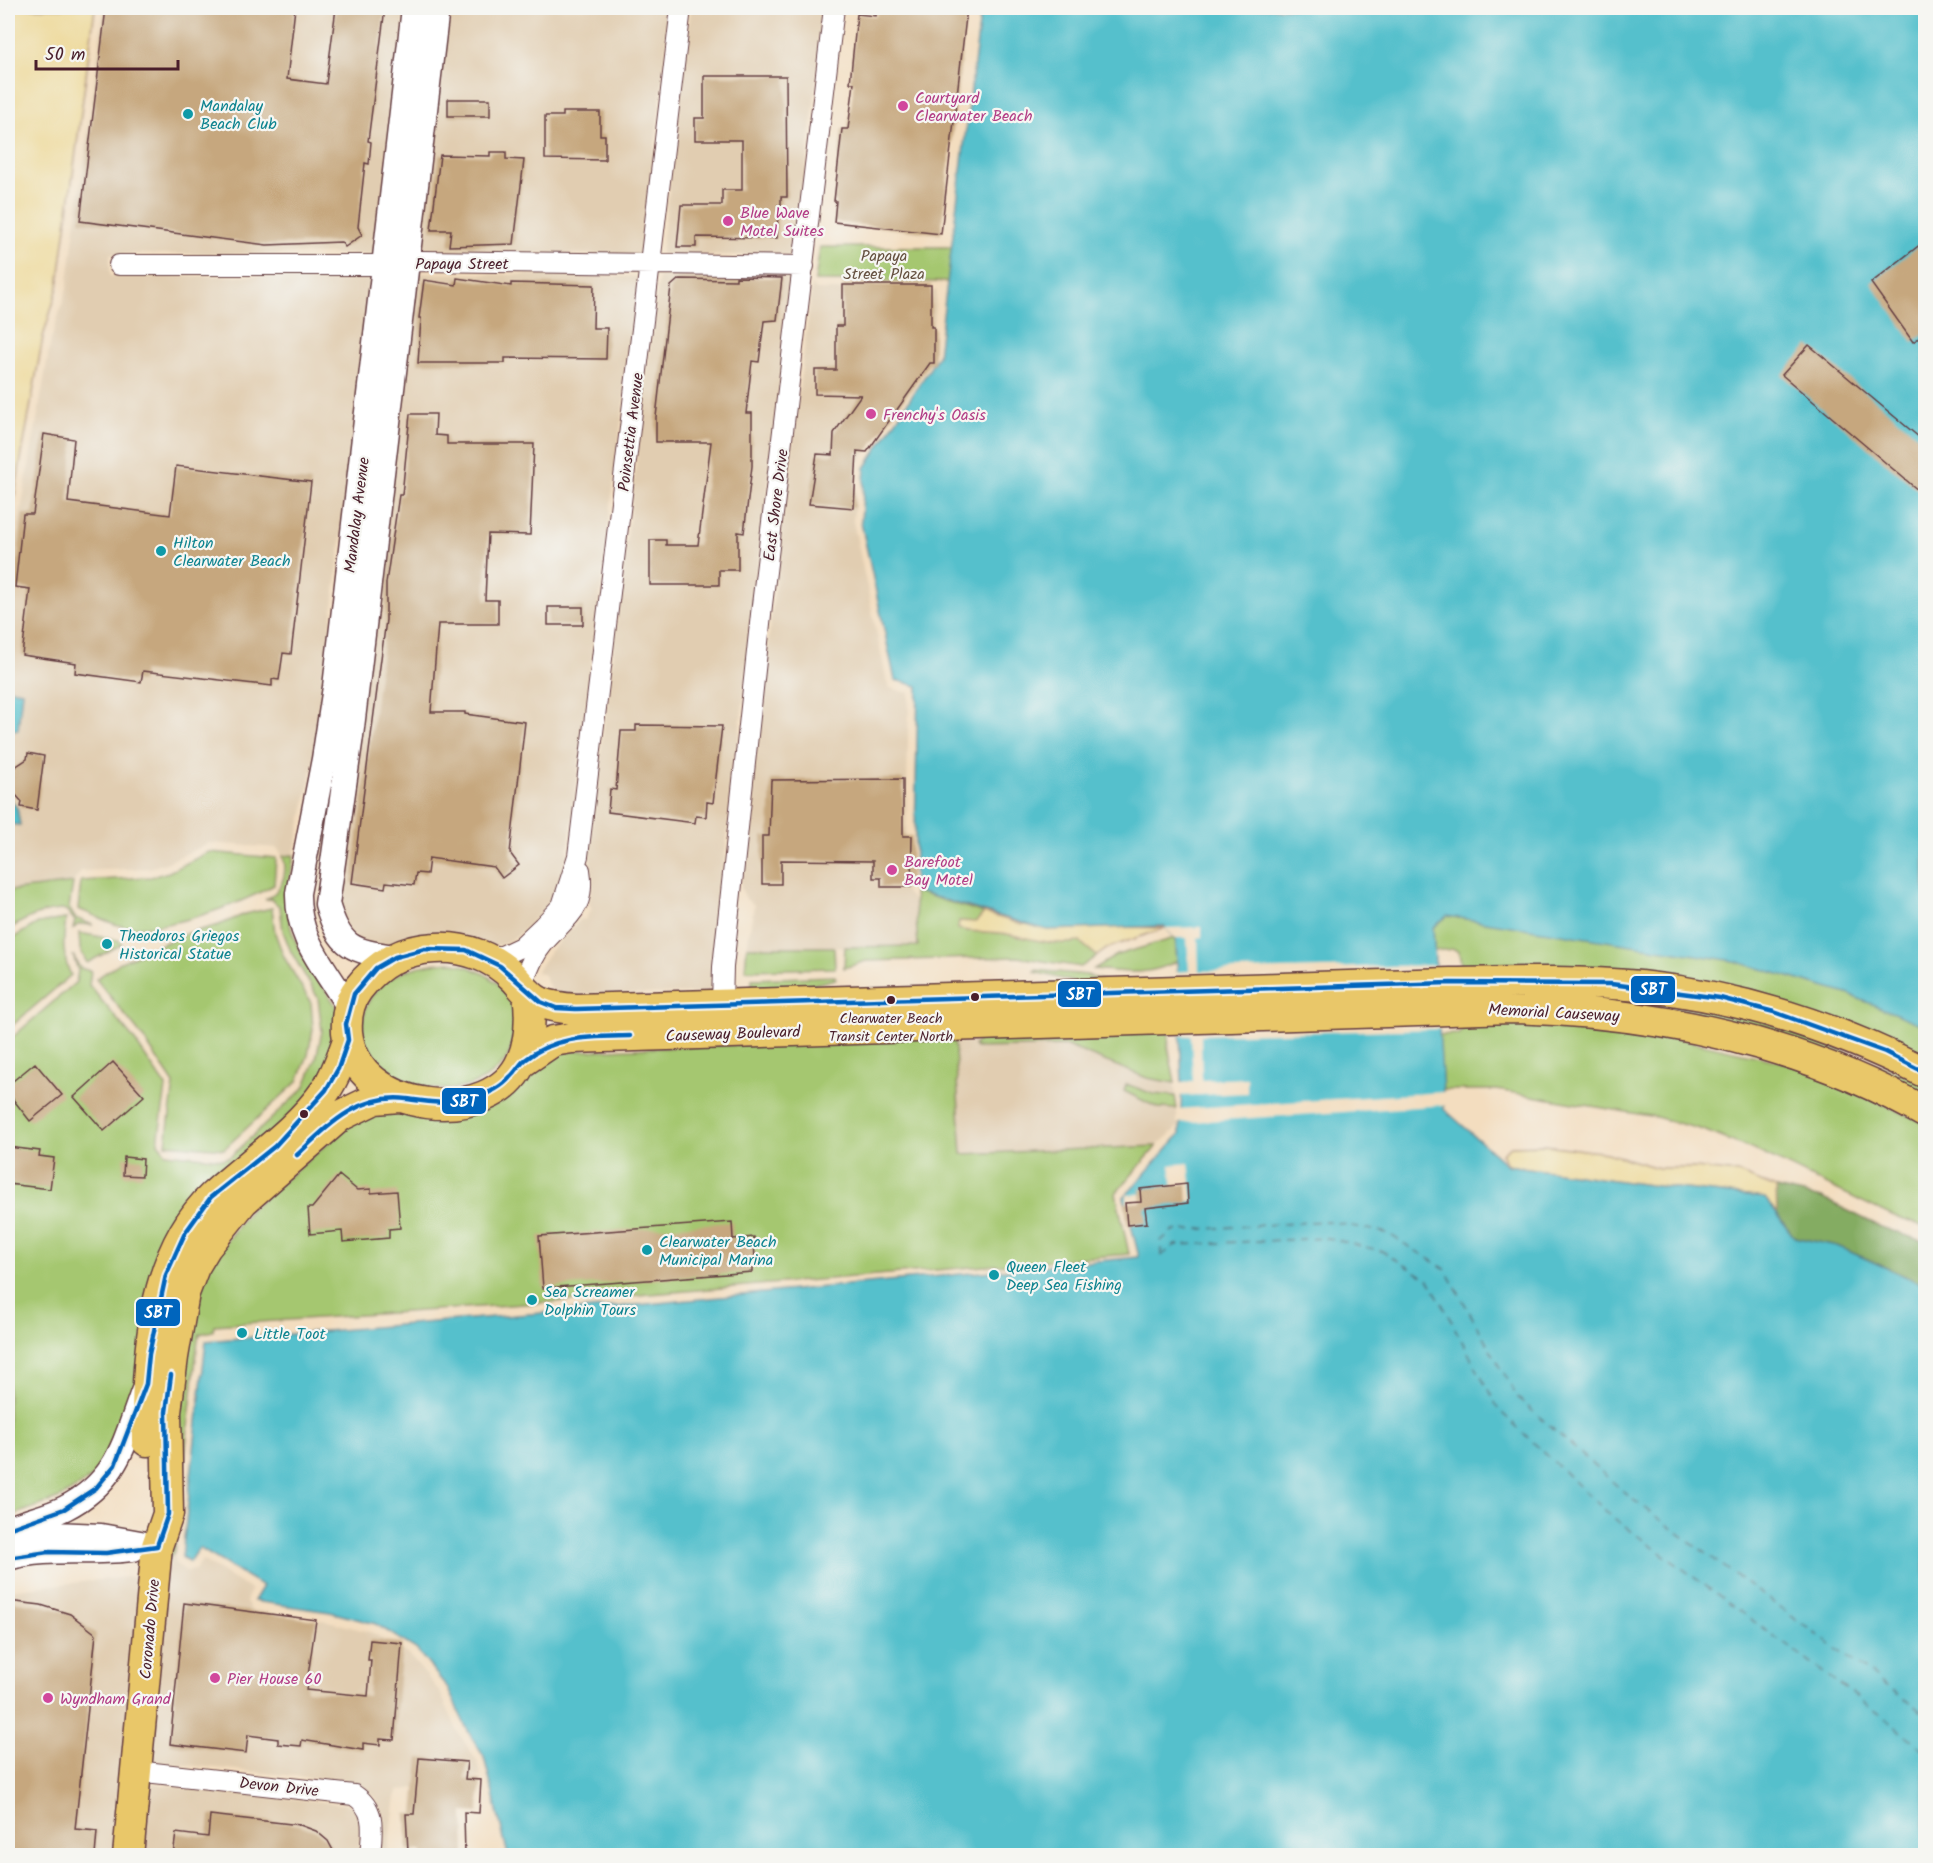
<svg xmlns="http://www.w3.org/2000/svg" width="1933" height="1863" viewBox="0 0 1933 1863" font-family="Kalam,sans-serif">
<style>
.built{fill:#e1cdb1}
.green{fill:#a5c770;stroke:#78734e;stroke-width:1.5}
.forest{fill:#84ac62;stroke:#676646;stroke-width:1.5}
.sand{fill:#eeda9e;stroke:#9c7c64;stroke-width:1.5}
.water{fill:#54c0cc;stroke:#4f707c;stroke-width:1.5}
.pier{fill:#f3ddbf}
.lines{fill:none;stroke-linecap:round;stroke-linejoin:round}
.ferry{stroke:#4e5763;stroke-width:1.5;stroke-dasharray:8 6;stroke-linecap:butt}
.building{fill:#c6a77e}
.minor-casing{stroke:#633c41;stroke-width:22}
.tertiary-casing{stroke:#633c41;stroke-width:27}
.primary-casing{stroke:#633c41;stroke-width:33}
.minor{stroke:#fff;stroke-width:20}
.tertiary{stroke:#fff;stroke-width:24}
.primary{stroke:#e9c769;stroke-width:30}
.bus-1-casing{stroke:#f6f6f2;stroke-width:9}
.bus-1{stroke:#0065bd;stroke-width:4.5}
.hotel-dot{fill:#d1479c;stroke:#f6f6f2;stroke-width:2}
.culture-dot{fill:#0f9aa8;stroke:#f6f6f2;stroke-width:2}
.bus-dot{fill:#4a1f2b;stroke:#f6f6f2;stroke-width:2}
.labels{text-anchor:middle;stroke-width:4.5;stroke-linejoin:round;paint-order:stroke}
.bus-label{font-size:14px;fill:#4a1f2b;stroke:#f6f6f2}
.hotel-label{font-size:16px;fill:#b23c85;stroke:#f6f6f2;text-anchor:start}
.culture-label{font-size:16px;fill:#0d838f;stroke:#f6f6f2;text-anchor:start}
.park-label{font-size:16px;fill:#655140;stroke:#f6f6f2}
.street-label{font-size:16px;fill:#4a1f2b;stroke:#f6f6f2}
.line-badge{stroke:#f6f6f2;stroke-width:2}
.badge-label{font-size:16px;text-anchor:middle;font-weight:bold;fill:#fff}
</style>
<rect width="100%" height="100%" fill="#f6f6f2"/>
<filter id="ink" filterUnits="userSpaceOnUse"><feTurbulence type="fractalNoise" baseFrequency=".0167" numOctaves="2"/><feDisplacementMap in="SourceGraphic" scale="12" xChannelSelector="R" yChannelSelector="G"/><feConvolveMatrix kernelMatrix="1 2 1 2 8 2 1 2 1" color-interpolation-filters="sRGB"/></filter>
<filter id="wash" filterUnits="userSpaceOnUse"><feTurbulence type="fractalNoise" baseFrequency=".008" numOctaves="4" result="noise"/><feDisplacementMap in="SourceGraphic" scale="24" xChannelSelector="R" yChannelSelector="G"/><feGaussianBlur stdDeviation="1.35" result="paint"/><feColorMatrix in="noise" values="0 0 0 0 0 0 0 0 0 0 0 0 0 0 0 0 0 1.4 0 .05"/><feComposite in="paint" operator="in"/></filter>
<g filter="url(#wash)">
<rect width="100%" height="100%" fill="#f3ddbf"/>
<path class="built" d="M104,8H405L376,254H110V276H373L315,756L294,855L283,856L277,848L209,843L166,863L149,868L81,871L73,883L8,891V584L51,340L67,288Z
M447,8H671L642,255L417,251Z
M691,8H825L796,255H661Z
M414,273L639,277L569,846L567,847L568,855L554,899L516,937L500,945L393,946L362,942L350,931L341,915L337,885Z
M659,277H793L725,854L713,966L712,993L553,995L544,975L537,972L538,969L551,950L581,919L585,920L592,908L589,904L593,884L589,848Z
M812,286L816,290L937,291L930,352L858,463L853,521L887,682L890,688L909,693L905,885L906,893L915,902L919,947H747L754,905L746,899L741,888L742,854Z
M1169,1030L1179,1126L1157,1146L962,1154L954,1036Z
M174,1552L176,1564L186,1571L195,1570L202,1560L251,1590L246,1601L251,1610L328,1621L373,1633L410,1656L440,1692L459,1734L477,1761L481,1777L397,1791L387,1855H379L380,1809L374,1796L359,1785L344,1781L147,1761L166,1561Z
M145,1575L118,1855H8V1590Z
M145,1783L351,1805L362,1818L360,1855L138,1856Z"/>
<path class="green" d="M820,247H952L948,282L815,281Z
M209,852L276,858L274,885C236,906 170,930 126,927C111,925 92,914 78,909L81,881L151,877L169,872Z
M294,855C291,876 285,899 289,920C295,952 321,982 338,1009L329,1064L136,1382L107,1458L90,1479L60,1498L8,1517V1041L76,982L78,971L73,955L80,968L91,971L89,985L135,1041L166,1087L158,1143L166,1153L223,1159L230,1157L304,1088L316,1059L322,1031L318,998L291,952L283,931L280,907L271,899L265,900C281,891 289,875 283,856Z
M73,883L69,908L75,918L93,925L79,924L73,929L75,921L66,910C43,910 26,918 8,930V891Z
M914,891L984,913L976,922L959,921V929C973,933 987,931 1001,933C1030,938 1049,945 1080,942L1097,956L1081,967L1018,957L866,961L844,968L845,947L918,946Z
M272,908L275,933L284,957L311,1003L313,1029L308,1055L298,1081L224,1149L166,1144L174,1084L142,1036L96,979L121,962L185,934L219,925L245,914Z
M1447,916C1607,940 1779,952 1925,1026V1056L1859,1026L1462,970L1459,952L1454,949L1434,951L1433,928Z
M66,919C63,939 62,957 71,975L8,1029V941L38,923Z
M79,933L118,940L122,944L87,963L80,949Z
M1175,938L1177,961C1146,977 1127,972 1094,969L1117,955Z
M747,947H834L835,968L745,970Z
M451,962C485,970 517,987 515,1026C514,1040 513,1049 505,1061C474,1102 407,1095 375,1061C365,1051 362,1037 363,1023C366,978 413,964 451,962Z
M1035,970L1087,975L1106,982L1082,984L1035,972Z
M835,976L836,979L785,991L752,990V979Z
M1580,992L1741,1013L1925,1082V1100L1580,999Z
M1465,1021L1604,1022L1800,1066L1925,1123V1227L1892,1216L1759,1152L1703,1130L1656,1117L1497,1090H1441L1438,1035L1460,1034Z
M1169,1030L1168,1047L1175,1083L1147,1078L1067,1046L976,1048L974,1045L980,1038Z
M954,1036L962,1154L1157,1146L1116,1193L1129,1254L567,1301L214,1325L213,1331L200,1334L198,1340L174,1552L166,1561L176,1412L203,1272L250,1210L361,1115L522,1079L556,1052Z
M1126,1084L1153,1094L1175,1096L1177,1109L1158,1108L1124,1091Z"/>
<path class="forest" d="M1776,1188L1822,1198L1881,1227L1925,1242V1285L1837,1246L1794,1237L1777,1214Z"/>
<path class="sand" d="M8,8H95L58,287L43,337L8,531Z
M984,913L1021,924L1165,928L1108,948L1097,956L1080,942C1047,946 1032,938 1001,933C986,931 973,933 958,929L959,921L976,922Z
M1545,1145L1607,1153L1658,1168H1695L1738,1173L1776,1188L1777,1214L1765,1198L1649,1185L1507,1165L1502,1153L1511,1146Z"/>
<path class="water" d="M981,8H1925V1026L1847,994L1734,961L1447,916L1433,928L1444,1109L1507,1165L1649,1185L1765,1198L1794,1237L1837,1246L1925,1285V1855H508L484,1757L467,1729L447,1687L416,1649L376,1624L330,1612L254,1601L263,1586L199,1548L190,1562L182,1557L206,1341L627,1306L1139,1257L1124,1197L1180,1134L1182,1082L1176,939L1164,926L1047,930L914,891L918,686L895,680L861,522L865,468L938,356Z
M8,689L22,691L18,730L8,729Z
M8,797L17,808L20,825L8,824Z"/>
<path class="pier" d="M1202,927V937L1198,938L1199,971L1437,965L1441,1029L1201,1035L1202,1080L1247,1078V1093L1178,1096L1179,1083L1193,1081L1191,1036L1175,1035L1174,972L1189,971L1187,938H1175L1165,928Z
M1444,1092L1446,1105L1177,1123V1109Z
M1189,1163L1193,1201L1127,1209V1195L1173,1190L1170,1165Z"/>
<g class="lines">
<path class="ferry" d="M1161,1256V1241L1172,1231L1327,1221L1387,1233L1445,1269L1518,1398L1632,1499L1926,1715
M1161,1256L1175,1245L1328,1238L1382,1251L1429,1280L1499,1410L1611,1516L1889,1721L1926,1752"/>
</g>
<g id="blocks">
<path class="building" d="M106,8H295L287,79L326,84L336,8H385L368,141L371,142L369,164L365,163L358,227L362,235L345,247L341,242L267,245L80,221Z
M877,8H967L941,234L834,222L836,201H834L842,129H848L854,83H850L857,14L876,16Z
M704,76H786L787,197H781V205H778L777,238L696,237V247H677L681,205H722V190H742V140H695V118H704Z
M448,99H490V116H448Z
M563,112H600V135H605V160L545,159V116H563Z
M490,152H506V159L524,160L514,244L449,246L451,230H431L440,155L490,156Z
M1926,240V333L1913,342L1871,283Z
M736,277L782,278L777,320L764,321L759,362L752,361L746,413H752V466L744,533L738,532V570H719V585H650V540H666V545H698L711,442H656V417L671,286L679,279L736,280Z
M457,278L511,286V283L594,285L593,328H607L606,359L505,358V363H418L421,318H419L424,280L456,285Z
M843,285H931V327H934V363H930L867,452L857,451L854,508L809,504L817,454L833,455L834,433L861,395L815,394V370H836V326H843Z
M1809,345L1926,443V497L1782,375Z
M410,414H436L435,435L447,436V444H534L530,535L488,534L485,600H498V624H438L431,712H465V714L525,722L510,853L519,865L502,878L494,867L429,858L427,874L416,873L414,885L386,882L385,888L352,883L386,620V583L399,495H402Z
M44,434L74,439L68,502L170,515L176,466L311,482L291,654L283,653L279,680L272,679V686L143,671L141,682L75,673L76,663L22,655L30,589L15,587L23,514H33Z
M548,607H583V625H548Z
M636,725L722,726L713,803L707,802L706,817L696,816L695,823L608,812L610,789L616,790L621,731H636Z
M28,753L44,756L37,810L21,807L22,802L8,786L9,771L27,759Z
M903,779V836H912L911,887H881V878H873V861L781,860V884H762V836H769L771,780Z
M113,1062L144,1096L104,1131L74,1097Z
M35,1063L62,1095L30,1121L8,1093V1085Z
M8,1147L40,1151L39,1156L54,1158L50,1189L8,1184Z
M124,1157L143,1159L142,1176L123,1175Z
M339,1175L357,1190L371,1189V1193L397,1191L400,1228L389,1229V1238L343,1242L342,1231L310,1234L308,1208H312Z
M1187,1184L1188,1203L1145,1208L1147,1223L1127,1225L1125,1203L1141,1202L1140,1189Z
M732,1222L733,1239L754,1237L755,1261H752V1272L543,1288L539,1236Z
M8,1601L41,1605L70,1614L96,1634L75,1829L97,1831L95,1856H8Z
M184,1603L316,1620L306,1690L368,1696L371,1660H368L370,1640L402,1643L394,1740L380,1739V1745L363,1743V1750L302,1740L301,1746L278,1744V1739L248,1735L246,1753L170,1744Z
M419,1758L467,1762L465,1779L481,1780L479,1813L464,1812L465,1856H422V1851H408L406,1814H414Z
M210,1815L300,1825L316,1831L328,1841L336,1856H173L176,1833L208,1837Z"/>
</g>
</g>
<g filter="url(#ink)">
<use href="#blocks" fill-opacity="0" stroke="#633c41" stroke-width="1.5"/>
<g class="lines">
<defs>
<path id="minor" d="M119,265H385L421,261L804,266
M483,956H502L521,947L543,926L562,906L578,856L681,8
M522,987C527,970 533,955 545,941C568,915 586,909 580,870
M722,1004L723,967L762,605L834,8
M136,1771L354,1795C377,1810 372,1831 370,1856"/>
<path id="tertiary" d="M395,957C352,951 340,948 327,904L351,736L437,8
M349,1008C326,968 297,941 298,893L324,759L335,687L414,8
M8,1529C26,1521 47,1517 65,1508C118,1481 124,1443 143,1392
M8,1532L101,1536L157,1546
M8,1558C48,1546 92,1555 133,1549"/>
<path id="primary" d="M528,993C531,1016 531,1039 522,1060C494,1128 356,1116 347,1032C346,1017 349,1001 358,989C377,964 404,949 435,948C464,946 494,957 514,978C522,986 529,997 540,1002C552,1007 563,1008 576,1009L1450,983C1513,982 1577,980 1640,986C1740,996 1837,1028 1926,1073
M522,1062L553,1041L572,1038L1512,1008C1655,1012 1800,1041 1926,1113
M147,1441C146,1363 151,1254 213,1196C251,1161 296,1133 326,1090C336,1075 342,1057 348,1040
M128,1856L157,1546L168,1514L166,1412L173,1357L184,1293L194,1267L206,1247L243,1201L340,1116L375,1099L399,1097"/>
</defs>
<use href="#minor" class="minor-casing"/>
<use href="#tertiary" class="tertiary-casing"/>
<use href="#primary" class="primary-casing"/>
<use href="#minor" class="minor"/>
<use href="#tertiary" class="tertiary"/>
<use href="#primary" class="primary"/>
<defs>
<path id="bus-1" d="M297,1155C329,1125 359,1093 407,1099C430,1102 453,1106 475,1098C487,1094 502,1087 510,1077C516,1072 519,1065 525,1060C555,1035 593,1037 630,1036
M8,1529L64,1509L96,1488L115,1465L146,1384L149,1354L166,1275L185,1233L211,1197L275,1146L326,1090L338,1069L348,1040L346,1024L354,994L376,968L395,957L425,949L466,950L500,966L541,1002L556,1008L576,1009L1450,983L1611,984L1720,998L1774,1012L1885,1052L1926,1073
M8,1558L48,1552L106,1553L157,1546L168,1514L166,1412L171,1375"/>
</defs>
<use href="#bus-1" class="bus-1-casing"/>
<use href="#bus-1" class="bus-1"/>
</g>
</g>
<g class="hotel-dot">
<circle cx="903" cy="106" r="6"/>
<circle cx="728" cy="221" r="6"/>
<circle cx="871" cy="414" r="6"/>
<circle cx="892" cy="870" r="6"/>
<circle cx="215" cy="1678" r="6"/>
<circle cx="48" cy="1698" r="6"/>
</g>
<g class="culture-dot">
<circle cx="188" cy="114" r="6"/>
<circle cx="161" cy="551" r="6"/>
<circle cx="107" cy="944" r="6"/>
<circle cx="647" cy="1250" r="6"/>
<circle cx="994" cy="1275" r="6"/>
<circle cx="532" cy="1300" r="6"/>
<circle cx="242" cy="1333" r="6"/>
</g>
<g class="bus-dot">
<circle cx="975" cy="997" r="5"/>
<circle cx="891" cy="1000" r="5"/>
<circle cx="304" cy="1114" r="5"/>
</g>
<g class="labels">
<g class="bus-label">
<text x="891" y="1023">Clearwater Beach<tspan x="891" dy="18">Transit Center North</tspan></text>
</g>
<g class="hotel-label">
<text x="915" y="103">Courtyard<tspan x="915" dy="18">Clearwater Beach</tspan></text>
<text x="740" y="218">Blue Wave<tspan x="740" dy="18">Motel Suites</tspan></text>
<text x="883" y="420">Frenchy's Oasis</text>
<text x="904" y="867">Barefoot<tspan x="904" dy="18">Bay Motel</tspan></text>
<text x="227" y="1684">Pier House 60</text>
<text x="60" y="1704">Wyndham Grand</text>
</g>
<g class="culture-label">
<text x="200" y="111">Mandalay<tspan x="200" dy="18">Beach Club</tspan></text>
<text x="173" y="548">Hilton<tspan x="173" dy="18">Clearwater Beach</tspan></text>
<text x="119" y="941">Theodoros Griegos<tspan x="119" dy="18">Historical Statue</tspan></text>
<text x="659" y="1247">Clearwater Beach<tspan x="659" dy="18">Municipal Marina</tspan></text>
<text x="1006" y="1272">Queen Fleet<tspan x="1006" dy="18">Deep Sea Fishing</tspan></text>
<text x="544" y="1297">Sea Screamer<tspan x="544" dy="18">Dolphin Tours</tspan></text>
<text x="254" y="1339">Little Toot</text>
</g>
<g class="park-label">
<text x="884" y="261">Papaya<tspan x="884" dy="18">Street Plaza</tspan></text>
</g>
<g class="street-label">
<text x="462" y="269">Papaya Street</text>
<text transform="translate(630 432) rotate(-83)" y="6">Poinsettia Avenue</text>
<text transform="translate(775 505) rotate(-83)" y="6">East Shore Drive</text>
<text transform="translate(356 515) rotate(-83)" y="6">Mandalay Avenue</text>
<text transform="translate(1554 1012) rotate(3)" y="6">Memorial Causeway</text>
<text transform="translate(733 1033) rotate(-2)" y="6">Causeway Boulevard</text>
<text transform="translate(149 1629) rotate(-85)" y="6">Coronado Drive</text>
<text transform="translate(279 1786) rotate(6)" y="6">Devon Drive</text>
</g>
</g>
<g class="line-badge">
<rect x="1630" y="975" width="46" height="29" rx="6" fill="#0065bd"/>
<rect x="1057" y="980" width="45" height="28" rx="6" fill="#0065bd"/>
<rect x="441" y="1087" width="46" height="28" rx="6" fill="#0065bd"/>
<rect x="135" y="1298" width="46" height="29" rx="6" fill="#0065bd"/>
</g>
<g class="badge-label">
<text x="1653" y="995">SBT</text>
<text x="1080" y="1000">SBT</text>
<text x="464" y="1107">SBT</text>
<text x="158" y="1318">SBT</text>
</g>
<rect width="1933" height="1863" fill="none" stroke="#f6f6f2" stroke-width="30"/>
<path d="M36 60v9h142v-9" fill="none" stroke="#4a1f2b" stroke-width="3"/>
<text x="45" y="60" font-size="18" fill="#4a1f2b" stroke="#f6f6f2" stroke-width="4.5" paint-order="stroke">50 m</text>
</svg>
